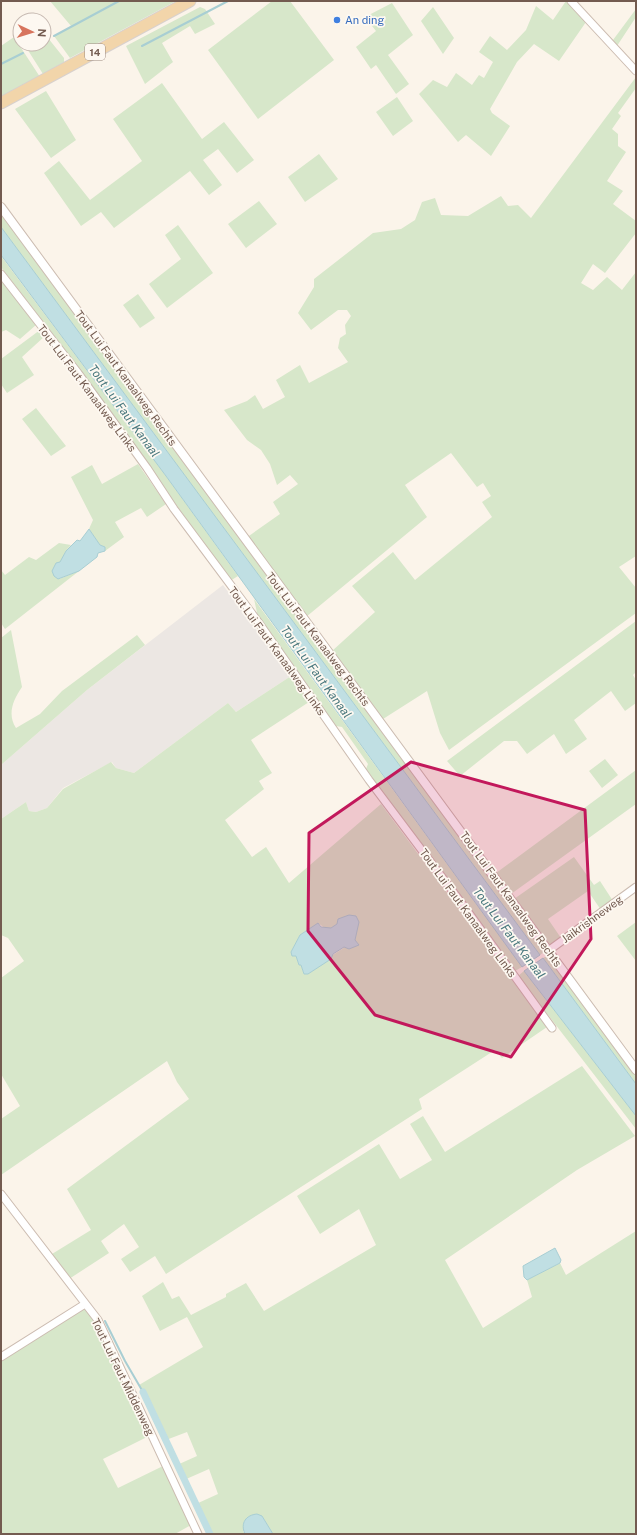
<svg xmlns="http://www.w3.org/2000/svg" width="637" height="1535" viewBox="0 0 637 1535" font-family="'Public Sans',sans-serif">
<style>
.industrial{fill:#ece7e3}
.green{fill:#d7e7ca;fill-rule:evenodd}
.water{fill:#c0dfe3;stroke:#a8ced3}
.lines{fill:none;stroke-linecap:round;stroke-linejoin:round}
.stream{stroke:#a8ced3;stroke-width:2}
.canal{stroke:#c0dfe3;stroke-width:7}
.minor-casing{stroke:#ccbcb1;stroke-width:9}
.tertiary-casing{stroke:#ccbcb1;stroke-width:10}
.primary-casing{stroke:#d8d1ce;stroke-width:13}
.minor{stroke:#fff;stroke-width:7}
.tertiary{stroke:#fff;stroke-width:8}
.primary{stroke:#f2d5aa;stroke-width:11}
.marked{fill:#c2185b;fill-opacity:0.2;stroke:#c2185b;stroke-width:3;stroke-linejoin:round}
.shop-dot{fill:#3f7fe0;stroke:#fdf8f1;stroke-width:1.5}
.labels{text-anchor:middle;stroke-width:3.5;stroke-linejoin:round;paint-order:stroke}
.shield{fill:#fdf8f1;stroke:#9c8a80;stroke-width:1}
.shield-label{font-size:10px;font-weight:bold;fill:#735b50}
.shop-label{font-size:11px;fill:#366cbe;stroke:#fdf8f1;text-anchor:start}
.street-label{font-size:11px;fill:#735b50;stroke:#fdf8f1}
.water-label{font-size:12px;font-style:italic;fill:#48777d;stroke:#fdf8f1}
</style>
<rect width="100%" height="100%" fill="#fbf4ea"/>
<path class="industrial" d="M223,585L291,676L236,712L228,703L134,773L116,768L112,762L63,788L47,808L36,812L29,811L26,802L1,819V765L87,690Z"/>
<path class="green" d="M50,1H176L70,58L54,36L71,26Z
M272,1H290L334,60L258,119L208,50Z
M566,1L586,22L559,61L534,44L517,62L490,109L492,113L510,126L491,156L466,135L458,142L419,94L433,80L447,87L456,73L472,85L479,75L484,78L493,62L479,52L490,36L507,50L526,30L536,6L553,20Z
M392,3L413,35L388,55L409,84L396,94L376,65L371,69L356,47L376,31L365,17Z
M200,7L205,9L215,24L195,34L190,26L162,43L173,62L145,84L126,46Z
M433,7L454,38L443,54L421,21Z
M636,9V17L617,46L613,40Z
M44,33L64,58V62L43,74L24,44H44Z
M14,37L40,77L1,100V46Z
M636,77V88L618,113L621,116L612,129L618,134V146L626,152L607,181L623,191L613,204L636,221V233L605,273L593,264L581,283L593,290L607,277L622,290L636,272V556L619,567L636,588V613L449,750L440,733L427,691L383,719L332,651L375,612L352,586L393,552L415,580L492,517L482,502L491,496L483,483L477,487L451,453L405,485L427,517L306,617L246,538L280,514L273,502L298,484L290,475L277,485L270,464L261,450L247,440L224,410L247,401L255,395L263,409L285,397L276,380L300,365L309,383L348,362L338,348L340,338L346,334L345,325L351,316L347,310H338L311,330L298,313L314,287V279L373,233L401,229L415,220L422,202L435,198L441,215L468,216L501,196L508,206L518,205L531,218Z
M162,83L202,139L224,122L254,160L237,173L218,149L203,160L222,185L209,195L190,171L114,228L101,212L81,226L44,173L59,161L90,200L142,161L113,119Z
M46,91L76,140L51,158L15,109Z
M397,97L413,121L393,136L376,112Z
M319,154L338,179L305,202L288,177Z
M259,201L277,224L246,248L228,224Z
M1,213L545,951L540,955L1,227Z
M178,225L213,273L167,308L149,284L181,259L165,235Z
M1,256L166,476L238,576L230,581L82,372L1,267Z
M1,279L36,325L20,339L6,330L1,332Z
M138,294L155,318L140,328L123,305Z
M40,330L45,336L22,357L34,375L7,393L1,384V359Z
M36,408L66,446L51,456L22,419Z
M138,464L166,504L147,517L141,508L115,522L124,537L105,551V547L100,545L89,529L93,520L71,477L92,465L102,484Z
M59,543L71,545C61,555 60,565 59,579L79,571L5,629L1,623V570L5,575L29,557L36,560Z
M254,599L522,967L515,971L366,769L368,764L342,727L336,726L258,617Z
M636,621V672L633,675L636,680V703L625,711L611,691L574,720L587,739L566,754L554,734L527,754L517,741H504L460,776L447,761Z
M11,630L22,687C13,700 7,714 16,728L40,714L62,691L137,635L145,645L87,690L1,765V638Z
M291,676L309,702L251,740L272,773L259,781L264,789L225,820L252,857L266,847L289,883L381,804L547,1027L502,1058L495,1050L419,1099L422,1109L166,1274L155,1256L130,1272L121,1259L139,1247L124,1224L101,1241L109,1253L69,1279L52,1254L91,1230L67,1189L189,1099L177,1082L167,1061L1,1175V1119L20,1106L1,1074V978L24,961L8,938L1,935V819L26,802L29,811L36,812L47,808L63,789L111,762L116,768L134,773L228,703L236,712ZM318,923L326,929L331,928L337,924L356,931L355,940L359,945L345,947L304,974L301,965H299L296,956L291,952L300,935Z
M605,759L618,775L602,788L589,771Z
M636,770V804L511,894L496,873Z
M574,857L594,885L600,881L613,901L601,910L588,891L548,919L561,938L548,946L514,899Z
M636,922V961L617,936Z
M547,956L636,1076V1084L543,958Z
M524,971L636,1116V1129L518,976Z
M582,1066L635,1136L577,1170L445,1260L483,1328L532,1297L527,1280L560,1263L566,1275L636,1231V1534H273L262,1516L243,1531L245,1534H210L196,1504L218,1494L209,1469L184,1480L177,1465L197,1456L187,1432L166,1440L139,1385L203,1347L187,1317L160,1331L142,1296L163,1282L172,1299L179,1296L191,1315L226,1297V1294L246,1283L264,1311L376,1245L359,1209L320,1234L297,1196L379,1144L400,1179L432,1160L410,1124L423,1116L445,1152Z
M84,1307L96,1324L149,1436L103,1459L118,1488L163,1466L191,1525L175,1534H1V1359Z"/>
<path class="water" d="M1,227L540,955L522,967L166,476L1,255Z
M89,529L100,545L105,547V551L98,553L97,557L79,571L58,579L54,576L52,571L56,563L60,562L66,551L77,540L80,541Z
M349,915L356,916L359,922L355,940L359,945L349,949L344,947L333,954L331,959L308,974H304L301,965H299L296,956H292L291,952L300,935L318,923L321,927L331,928L337,924L338,919Z
M543,958L636,1084V1116L524,971Z
M555,1248L561,1260L560,1263L527,1280L524,1277L523,1266Z
M257,1514L262,1516L273,1534H245C240,1523 246,1515 257,1514Z"/>
<g class="lines">
<path class="stream" d="M54,36L119,1
M44,41L48,39
M142,46L228,1
M29,49L39,44
M1,64L23,53
M105,1321L125,1361L143,1392"/>
<path class="canal" d="M143,1392L210,1534"/>
<defs>
<path id="minor" d="M571,1L636,71
M1,274L78,373L147,468L174,509L259,623L369,780L466,909L552,1028
M548,951L636,887
M1,1194L98,1320L198,1534
M1,1357L85,1304"/>
<path id="tertiary" d="M1,207L636,1070"/>
<path id="primary" d="M1,103L190,1"/>
</defs>
<use href="#minor" class="minor-casing"/>
<use href="#tertiary" class="tertiary-casing"/>
<use href="#primary" class="primary-casing"/>
<use href="#minor" class="minor"/>
<use href="#tertiary" class="tertiary"/>
<use href="#primary" class="primary"/>
</g>
<path class="marked" d="M411,762L585,810L591,939L511,1057L375,1015L308,931L309,833Z"/>
<circle class="shop-dot" cx="337" cy="20" r="4"/>
<g class="labels">
<rect class="shield" x="85" y="44" width="20" height="16" rx="3"/>
<g class="shield-label">
<text x="95" y="56">14</text>
</g>
<g class="shop-label">
<text x="345" y="24">An ding</text>
</g>
<g class="street-label">
<text transform="translate(126 378) rotate(54)" y="4">Tout Lui Faut Kanaalweg Rechts</text>
<text transform="translate(87 388) rotate(53)" y="4">Tout Lui Faut Kanaalweg Links</text>
<text transform="translate(318 639) rotate(53)" y="4">Tout Lui Faut Kanaalweg Rechts</text>
<text transform="translate(277 651) rotate(54)" y="4">Tout Lui Faut Kanaalweg Links</text>
<text transform="translate(511 899) rotate(54)" y="4">Tout Lui Faut Kanaalweg Rechts</text>
<text transform="translate(468 913) rotate(54)" y="4">Tout Lui Faut Kanaalweg Links</text>
<text transform="translate(592 919) rotate(-36)" y="4">Jaikrishneweg</text>
<text transform="translate(123 1377) rotate(64)" y="4">Tout Lui Faut Middenweg</text>
</g>
<g class="water-label">
<text transform="translate(124 411) rotate(54)" y="4">Tout Lui Faut Kanaal</text>
<text transform="translate(316 672) rotate(54)" y="4">Tout Lui Faut Kanaal</text>
<text transform="translate(509 933) rotate(53)" y="4">Tout Lui Faut Kanaal</text>
</g>
</g>
<rect width="637" height="1535" fill="none" stroke="#735b50" stroke-width="4"/>
<g transform="translate(32 32) rotate(94)"><circle r="19" fill="#fdf8f1" stroke="#c6b9b1"/>
<path d="M0-3L7 15L0 10L-7 15Z" fill="#d7745d"/>
<text y="-6" font-size="11" font-weight="bold" text-anchor="middle" fill="#735b50">N</text>
</g>
</svg>
